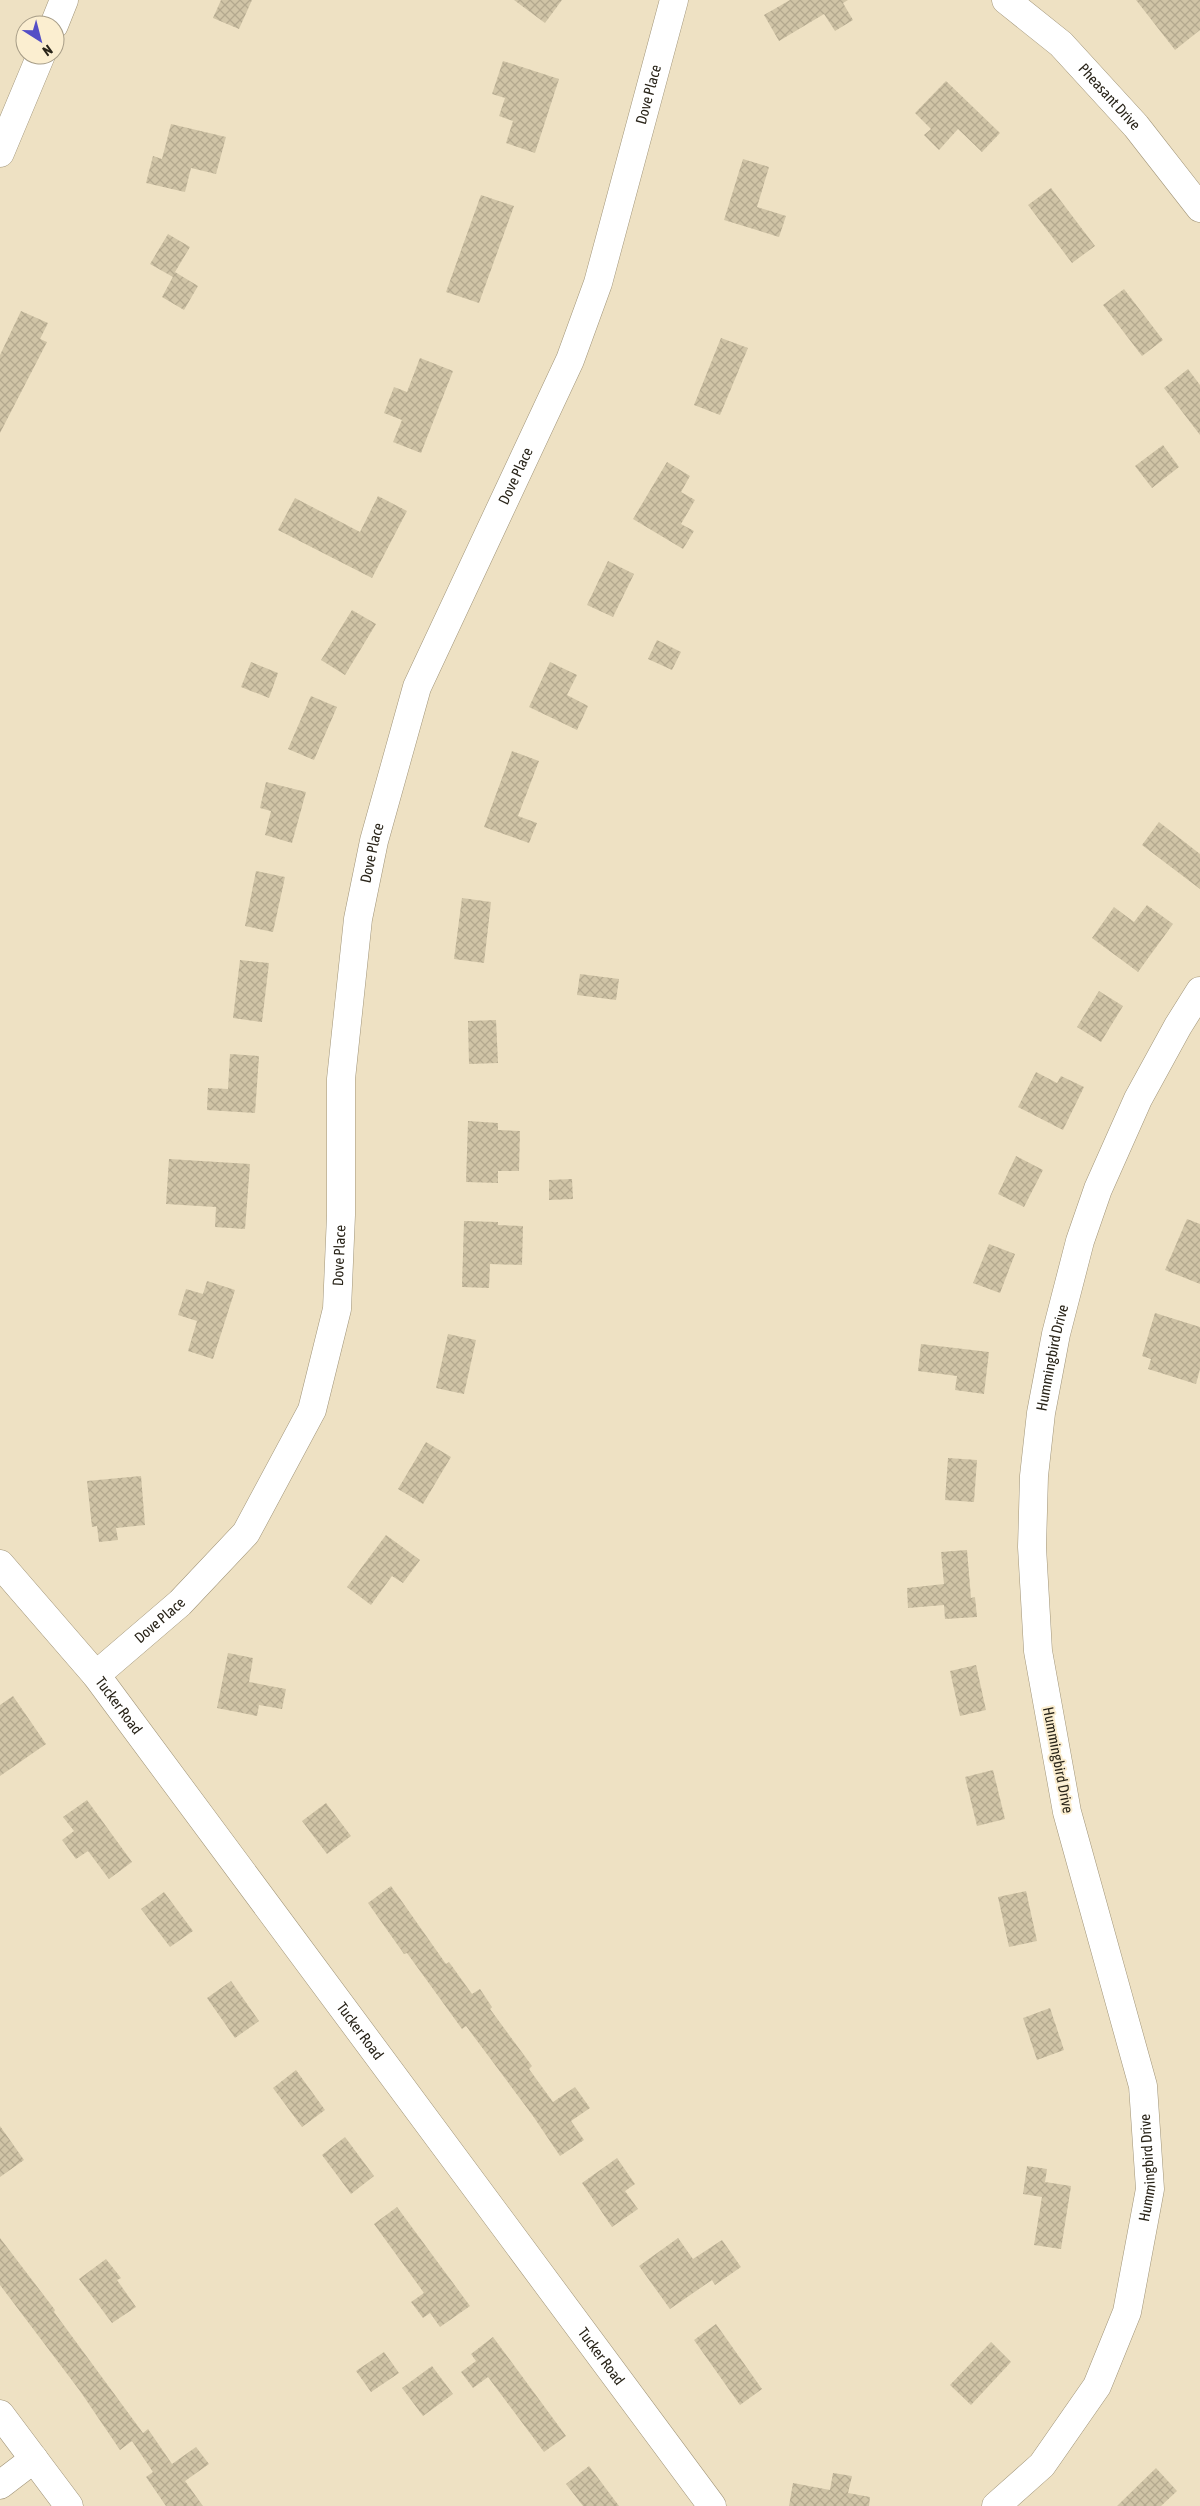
<svg xmlns="http://www.w3.org/2000/svg" width="1200" height="2506" viewBox="0 0 1200 2506" font-family="'Asap Condensed',sans-serif">
<style>
.building{fill:url(#building-cross-hatch)}
.lines{fill:none;stroke-linecap:round;stroke-linejoin:round}
.minor-casing{stroke:#a09478;stroke-width:29}
.minor{stroke:#fff;stroke-width:28}
.labels{text-anchor:middle;stroke-width:4;stroke-linejoin:round;paint-order:stroke}
.street-label{font-size:15px;fill:#292419;stroke:#fbeed0}
</style>
<defs>
<pattern id="building-cross-hatch" width="8" height="8" patternUnits="userSpaceOnUse" patternTransform="scale(1.25)"><rect width="8" height="8" fill="#d0c4a6"/><path d="M0 0l8 8M0 8l8-8" fill="none" stroke="#b3a88e"/></pattern>
</defs>
<rect width="100%" height="100%" fill="#eee1c3"/>
<path class="building" d="M221,0H252L239,29L213,18Z
M514,0H562L545,23Z
M790,0H848L843,3L853,20L835,31L824,14L779,41L764,15Z
M1136,0H1200V30L1175,50Z
M503,61L559,79L535,153L506,143L513,121L499,116L505,98L492,94Z
M946,81L1000,133L982,152L958,129L939,150L924,135L931,129L915,113Z
M171,124L226,137L216,174L191,168L185,192L146,183L153,156L162,159Z
M743,159L769,167L757,207L786,216L779,237L724,220Z
M1051,188L1095,246L1072,263L1028,205Z
M481,195L514,206L479,303L446,292Z
M168,234L190,247L175,272L198,286L184,310L162,297L175,273L173,277L150,264Z
M1124,289L1163,340L1142,356L1103,305Z
M21,311L48,323L40,339L47,342L0,433V355Z
M721,338L748,348L720,415L694,405Z
M420,358L453,371L421,453L393,442L402,420L384,413L394,387L407,392Z
M1188,369L1200,385V435L1164,388Z
M1163,445L1179,467L1152,488L1135,466Z
M667,462L690,476L681,492L695,500L681,524L694,531L683,549L633,519Z
M378,496L407,511L372,578L278,530L295,498L360,532Z
M608,561L634,574L613,617L587,605Z
M352,610L376,624L345,675L321,660Z
M657,640L681,652L672,670L648,659Z
M251,662L278,673L269,698L241,687Z
M550,662L577,675L567,695L588,706L577,730L529,707Z
M311,696L337,707L314,760L288,749Z
M512,751L539,761L518,816L537,823L529,843L484,827Z
M266,782L306,792L292,843L265,835L271,811L260,808Z
M1159,822L1200,854V889L1142,845Z
M256,871L285,877L273,932L245,926Z
M462,898L491,902L484,963L454,959Z
M1147,905L1173,924L1138,972L1092,938L1114,907L1134,922Z
M240,960L269,963L262,1022L233,1018Z
M580,974L619,979L616,1000L577,995Z
M1099,991L1123,1006L1101,1042L1077,1027Z
M496,1020L498,1063L469,1064L468,1021Z
M230,1054L259,1056L255,1113L207,1110L208,1088L228,1089Z
M1036,1072L1057,1083L1061,1076L1084,1087L1063,1130L1018,1107Z
M468,1121L498,1123V1130L520,1131L519,1171H498V1183L466,1182Z
M1016,1156L1043,1170L1024,1207L998,1194Z
M169,1159L250,1164L245,1229L215,1227L216,1207L166,1204Z
M572,1179L573,1199L549,1200V1180Z
M1187,1219L1200,1224V1284L1165,1270Z
M464,1221L498,1222V1225L523,1226L522,1265L490,1264L489,1288L462,1287Z
M989,1244L1015,1254L1000,1293L973,1283Z
M207,1281L235,1290L213,1359L188,1351L197,1321L178,1315L186,1289L203,1294Z
M1155,1313L1200,1327V1369L1196,1384L1148,1369L1151,1359L1142,1356Z
M448,1334L476,1340L464,1394L436,1388Z
M921,1344L989,1352L984,1394L955,1390L957,1376L918,1371Z
M426,1442L451,1457L423,1504L398,1489Z
M948,1458L977,1460L974,1502L945,1500Z
M141,1476L145,1525L116,1528L118,1540L99,1542L97,1526L92,1527L87,1481Z
M386,1535L420,1560L403,1583L392,1576L371,1605L347,1587Z
M967,1550L971,1598L975,1597L977,1617L945,1619L944,1605L908,1608L907,1588L944,1584L941,1552Z
M228,1653L253,1658L249,1682L286,1689L282,1709L259,1705L257,1716L217,1708Z
M976,1665L986,1710L960,1716L950,1671Z
M13,1696L46,1744L0,1776V1705Z
M993,1770L1005,1819L977,1826L965,1777Z
M87,1800L132,1862L109,1879L88,1851L76,1859L62,1840L74,1831L63,1817Z
M326,1803L351,1836L327,1854L302,1821Z
M391,1886L446,1964L449,1962L472,1994L480,1989L492,2007L490,2009L532,2066L529,2069L553,2102L575,2087L590,2108L571,2121L584,2140L560,2156L533,2116L466,2026L462,2029L407,1953L404,1954L368,1903Z
M1026,1891L1037,1941L1009,1947L998,1897Z
M164,1892L193,1931L170,1947L141,1909Z
M231,1981L259,2021L235,2038L207,1998Z
M1050,2008L1064,2050L1037,2060L1023,2018Z
M296,2070L325,2110L302,2127L273,2088Z
M0,2126L24,2160L0,2177Z
M345,2137L374,2176L351,2194L322,2155Z
M617,2158L635,2184L625,2191L638,2209L612,2227L582,2183Z
M1027,2166L1047,2169L1045,2182L1071,2186L1061,2249L1034,2245L1042,2197L1023,2194Z
M397,2207L470,2306L440,2327L430,2313L423,2318L411,2302L424,2293L374,2224Z
M0,2238L55,2310L54,2312L143,2433L148,2429L172,2464L196,2447L209,2464L185,2481L203,2506H166L146,2477L153,2472L132,2441L120,2450L80,2391L0,2285Z
M678,2238L693,2259L722,2240L741,2267L715,2285L712,2280L670,2309L639,2266Z
M106,2259L121,2278L117,2280L136,2307L112,2323L79,2279Z
M716,2324L762,2389L740,2405L694,2340Z
M493,2337L566,2436L544,2452L488,2377L473,2388L461,2372L476,2361L471,2354Z
M991,2342L1011,2362L971,2405L950,2385Z
M384,2352L399,2373L371,2392L356,2371Z
M432,2366L453,2394L423,2416L402,2388Z
M589,2466L619,2506H583L566,2484Z
M1156,2468L1177,2491L1161,2506H1117Z
M833,2473L852,2476L848,2493L870,2497L869,2506H789L793,2483L830,2490Z"/>
<g class="lines">
<defs>
<g id="minor">
<path id="s1" d="M1006,0L1061,44L1136,126L1200,208"/>
<path d="M54,25L64,0"/>
<path d="M0,153L41,55"/>
<path id="s2" d="M0,1564L96,1675L712,2506"/>
<path id="s3" d="M96,1675L180,1603L246,1533L312,1410L337,1309L341,1215V1079L358,919L374,841L417,687L570,360L598,283L674,0"/>
<path d="M0,2414L69,2506"/>
<path d="M0,2485L34,2459"/>
<path id="s4" d="M996,2506L1042,2465L1097,2386L1127,2312L1150,2189L1143,2086L1067,1812L1038,1651L1032,1547L1034,1476L1041,1413L1056,1334L1080,1241L1098,1189L1138,1099L1178,1026L1200,991"/>
</g>
</defs>
<use href="#minor" class="minor-casing"/>
<use href="#minor" class="minor"/>
</g>
<g class="labels">
<g class="street-label">
<text dy="5" stroke="none"><textPath href="#s3" startOffset="1719">Dove Place</textPath></text>
<text dy="5" stroke="none"><textPath href="#s1" startOffset="142">Pheasant Drive</textPath></text>
<text dy="5" stroke="none"><textPath href="#s3" startOffset="1314">Dove Place</textPath></text>
<text dy="5" stroke="none"><textPath href="#s3" startOffset="909">Dove Place</textPath></text>
<text dy="5" stroke="none"><textPath href="#s3" startOffset="504">Dove Place</textPath></text>
<text dy="5" stroke="none"><textPath href="#s4" startOffset="1209">Hummingbird Drive</textPath></text>
<text dy="5" stroke="none"><textPath href="#s3" startOffset="84">Dove Place</textPath></text>
<text dy="5" stroke="none"><textPath href="#s2" startOffset="185">Tucker Road</textPath></text>
<text transform="translate(1058 1760) rotate(79)" y="5">Hummingbird Drive</text>
<text dy="5" stroke="none"><textPath href="#s2" startOffset="590">Tucker Road</textPath></text>
<text dy="5" stroke="none"><textPath href="#s4" startOffset="384">Hummingbird Drive</textPath></text>
<text dy="5" stroke="none"><textPath href="#s2" startOffset="995">Tucker Road</textPath></text>
</g>
</g>
<g transform="translate(40 40) rotate(144)"><circle r="24" fill="#fbeed0" stroke="#a79d87"/>
<path d="M0-4L9 19L0 12L-9 19Z" fill="#544ec6"/>
<text y="-8" font-size="14" font-weight="bold" text-anchor="middle" fill="#292419">N</text>
</g>
</svg>
